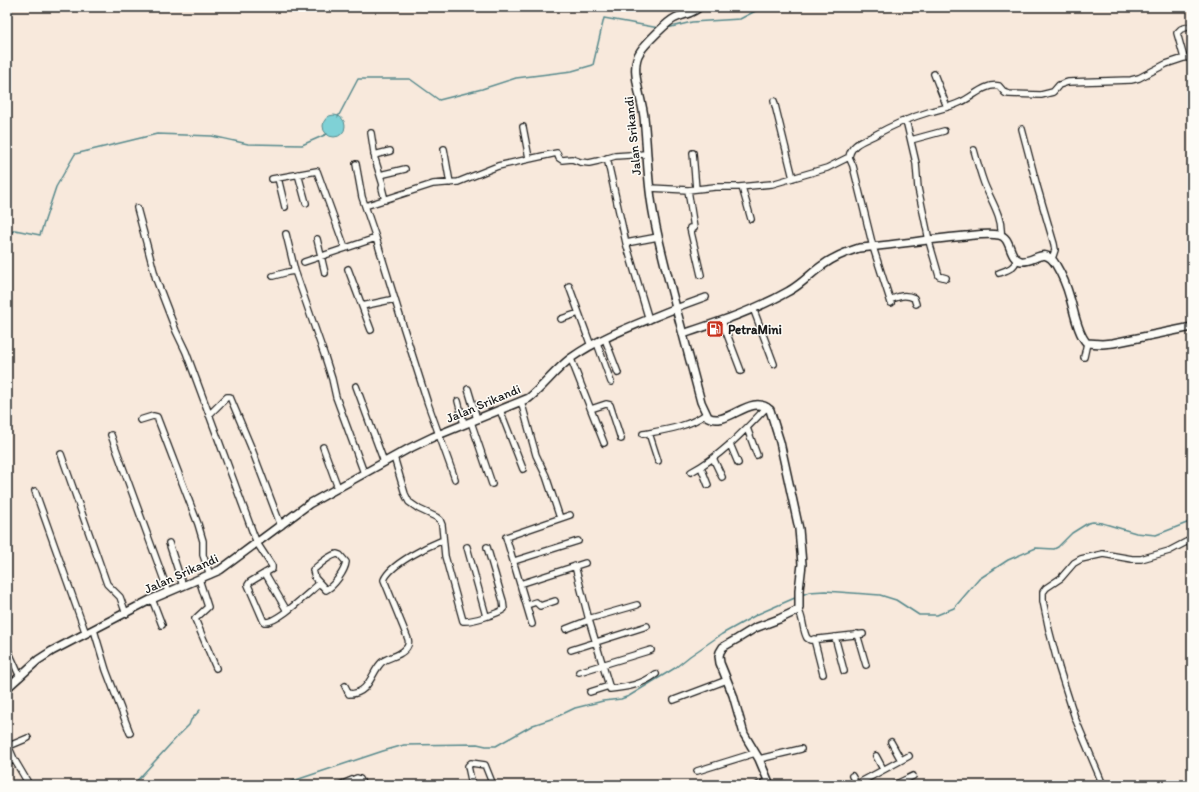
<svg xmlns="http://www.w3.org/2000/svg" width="1199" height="792" viewBox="0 0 1199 792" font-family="Itim,sans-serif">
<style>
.water{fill:#7fd1d6;stroke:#57898c}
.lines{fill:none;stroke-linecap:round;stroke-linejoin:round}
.stream{stroke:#57898c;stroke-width:1.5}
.minor-casing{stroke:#1c1c1c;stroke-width:8}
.tertiary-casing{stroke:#1c1c1c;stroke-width:10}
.minor{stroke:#fdfcf7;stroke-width:5.5}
.tertiary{stroke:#fdfcf7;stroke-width:7}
.labels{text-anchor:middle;stroke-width:3;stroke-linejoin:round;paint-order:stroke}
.street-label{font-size:13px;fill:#1c1c1c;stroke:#fdfcf7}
.poi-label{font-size:13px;font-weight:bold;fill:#1c1c1c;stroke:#fdfcf7;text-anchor:start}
</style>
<rect width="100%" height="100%" fill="#f8e9dc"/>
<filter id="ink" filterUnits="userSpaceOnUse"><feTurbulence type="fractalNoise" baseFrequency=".025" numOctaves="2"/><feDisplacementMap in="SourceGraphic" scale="8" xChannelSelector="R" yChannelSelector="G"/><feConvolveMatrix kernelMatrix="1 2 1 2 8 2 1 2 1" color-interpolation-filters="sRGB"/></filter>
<g filter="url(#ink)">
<path class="water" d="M323 126a11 11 0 1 1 22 0a11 11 0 1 1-22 0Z"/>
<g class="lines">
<path class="stream" d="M667,28L692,22L740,19L763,7
M338,117L358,79H410L439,100L482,89L516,78L572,71L593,65L604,18L659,28
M7,235L15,230L40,235L56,187L75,154L157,134L212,136L248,144L302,145L327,134
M802,595L809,592L825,591L880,595L896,600L919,615H937L954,608L979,579L1008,560L1036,548L1054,549L1058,547L1072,533L1088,523L1093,522L1102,523L1136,533L1156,535L1192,521
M133,785L177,737L189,725L191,720L200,710
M281,785L383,751L404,745L477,744L486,746H496L533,725L554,718L575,708L603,701L621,699L629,696L675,668L690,656L722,634L758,614L797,597"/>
<defs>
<path id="minor" d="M1184,58L1177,33L1181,29L1192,26
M934,74L947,107
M774,101L793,178
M906,120L916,163L918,188L930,245L939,276L946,278
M523,127L529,158
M1022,129L1037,186L1054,244L1055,250L1052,259
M371,133L375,159L383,185L382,188L385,200
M911,140L944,131
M444,149L450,183
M974,150C977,161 980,172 984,183C990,199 1003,217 1001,235
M693,153L696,189
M374,155L390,151
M849,157L853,166L873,247L891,303
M607,158L626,243L649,320
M356,164L362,197L376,238L404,329L428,404L455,479
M298,174L306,203
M380,175L405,169
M278,178L285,207
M272,179L317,171L345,248
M742,187L751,219
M650,188L688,190L715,187H739L772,184L827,168L849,157C851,144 863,141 873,136C891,126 909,118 929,112C940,109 951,107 961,102C973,97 985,83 999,86L1005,93L1009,94L1041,95L1053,92L1059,85L1068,82L1131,80L1139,78L1166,64L1184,58L1192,57
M688,190L694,228H690L701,275
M365,206L433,184L458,182L498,166L552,154L557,153L559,158L562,160L572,159L580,162L589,163L598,161L615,156L646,154
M137,208L156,279L176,331L186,352L253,533L257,543L272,566V569L250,582L248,585L264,622C277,624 309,592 319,584
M286,234L295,271L325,357L332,379L336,397L364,473
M317,239L325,273
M626,243L658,237
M304,262L376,238
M348,269L371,330
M999,273C1007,270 1014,269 1017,259
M273,276L288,272L295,271
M569,286L591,346
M890,300C899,296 905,294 914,298L916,304
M362,306L395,299
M676,308L706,297
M753,308L774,364
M561,319L579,313
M722,321L741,371
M605,339L618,373
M597,343L611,382
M1084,357L1087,343
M571,359L604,443
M356,386L384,462
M468,389L477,419
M458,401L464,424
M521,401L536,455L546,476L560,518
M591,409L606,404L610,405L621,439
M500,410L523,469
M209,415L227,397H230L251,447L281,526
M140,420L153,416L157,417L198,524L203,541V555L210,575
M471,422L492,484
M747,428L757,455
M649,433L658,461
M643,434C665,430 688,427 706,414
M111,435L168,591
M730,444L738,463
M323,447L338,488
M61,454L107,584L120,597L126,614
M394,457L405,494L409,502L419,509L436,517L440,520L442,525L445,556L463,621C470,622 498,614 504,609L503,601L487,547
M713,458L722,477
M701,467L708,485
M691,472C721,456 744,431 767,407
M35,491L86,634
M169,543L183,586
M467,547L486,616
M337,554L340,555L346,562C345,571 334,586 326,590L315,578L313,570C320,564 328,556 337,554Z
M514,561L578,541
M575,566L589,620L610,689C628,687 641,685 656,674
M265,573L287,611
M199,579L208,607L195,619L216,668
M520,584L585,563
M152,599L162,625
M527,605L536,602L540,606L555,601
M798,609C804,619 802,629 807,638L810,640L863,634
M588,619L637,605
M532,624L506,537L570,515
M566,629L589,620
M94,630L106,670L130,733
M857,634L866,665
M835,637L844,671
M814,639L823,674
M7,648L20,677
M571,650L647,626
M579,672L651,650
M345,686L349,694C370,694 371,672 382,662C387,658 394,657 399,654C406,650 410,646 408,639L384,580C390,564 428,546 443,540
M590,692L609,686
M674,700L727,680
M891,742L901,760
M7,743L14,759L7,763
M9,746L28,738
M876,756L883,769
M14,759L27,781
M759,759L801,749
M697,771L755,753
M852,776L857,785
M857,784L909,756
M340,785L357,778L360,779L363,785
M472,785L468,766L471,763L485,765L493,785
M758,785L768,781
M894,785L913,776
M1103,785L1075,718L1059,668L1049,630L1043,601V592L1046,588L1061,578L1074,563L1081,559L1103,554L1132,559H1141L1169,551L1192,539
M1191,785L1192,784"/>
<path id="tertiary" d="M676,308L701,402L708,417C727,428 751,392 770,410L780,442L799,529L802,564L799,590V608L796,611L779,619L755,628L737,639L723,647L720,652L719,656L720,663L733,695L744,734L759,759L770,785
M683,334C719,322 756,310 789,291C802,284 811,273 823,265C834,257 846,252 859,248C895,245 930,239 965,236C976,235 988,233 999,235C1012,237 1008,259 1021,261C1035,263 1044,245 1056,265C1062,275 1067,287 1070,298C1074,311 1078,335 1087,343L1102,344L1113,343L1192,327
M7,688L38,660L52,651L152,599L220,570L309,504L408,449L433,437L529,398C544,386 555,370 571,358C602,336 641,323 676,308C667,272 656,236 651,199C647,171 647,144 644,117C642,98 629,68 640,52C644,45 668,21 675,18C683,14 693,14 699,7"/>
</defs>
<use href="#minor" class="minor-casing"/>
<use href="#tertiary" class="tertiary-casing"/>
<use href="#minor" class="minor"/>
<use href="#tertiary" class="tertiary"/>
</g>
</g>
<defs>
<symbol id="fuel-square" viewBox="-11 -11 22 22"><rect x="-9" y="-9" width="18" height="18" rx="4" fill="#c8321e" stroke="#fdfcf7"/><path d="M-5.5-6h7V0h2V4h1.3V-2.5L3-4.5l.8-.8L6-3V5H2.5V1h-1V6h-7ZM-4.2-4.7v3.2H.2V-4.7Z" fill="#fff"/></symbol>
</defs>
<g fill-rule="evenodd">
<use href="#fuel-square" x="705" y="319" width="20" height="20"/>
</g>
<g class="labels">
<g class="street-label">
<text transform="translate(632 136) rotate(-96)" y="5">Jalan Srikandi</text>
<text transform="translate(483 403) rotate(-23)" y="5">Jalan Srikandi</text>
<text transform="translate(181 573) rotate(-24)" y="5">Jalan Srikandi</text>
</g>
<g class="poi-label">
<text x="728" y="334">PetraMini</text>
</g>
</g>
<rect width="1199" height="792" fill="none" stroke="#fdfcf7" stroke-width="24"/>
<rect x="12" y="12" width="1175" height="768" fill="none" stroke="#1c1c1c" stroke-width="1.5" filter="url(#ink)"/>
</svg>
